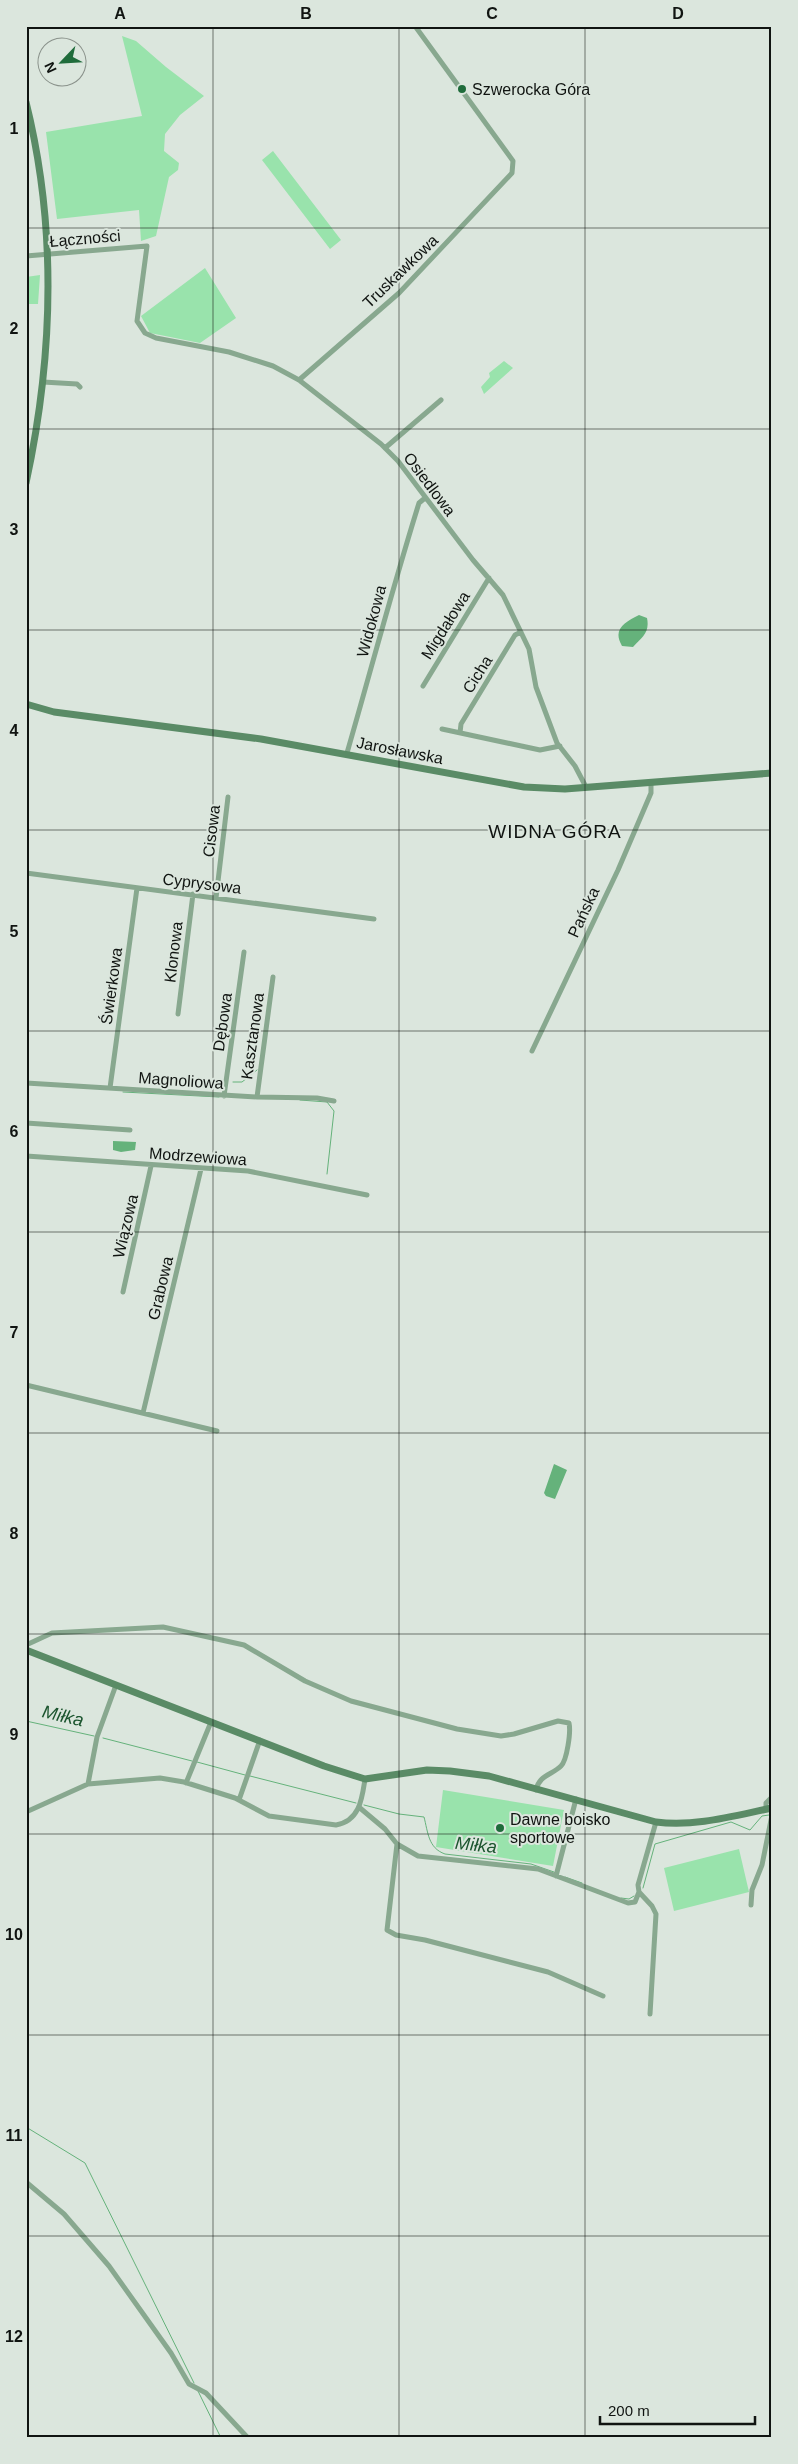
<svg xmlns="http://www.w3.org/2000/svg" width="798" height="2464" viewBox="0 0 798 2464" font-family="Helvetica,sans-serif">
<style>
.green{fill:#99e3ac}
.water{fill:#65b27b}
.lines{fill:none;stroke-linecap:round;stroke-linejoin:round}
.stream{stroke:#65b27b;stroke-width:1}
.street{stroke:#88a88f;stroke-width:5}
.secondary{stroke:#5a8b66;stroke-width:7}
.grid{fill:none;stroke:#101411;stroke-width:1;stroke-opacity:0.55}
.poi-dot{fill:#1f6c3b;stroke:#dbe6dd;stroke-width:2}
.labels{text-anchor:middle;stroke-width:4;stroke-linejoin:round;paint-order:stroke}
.poi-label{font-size:16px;fill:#101411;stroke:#dbe6dd;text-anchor:start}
.street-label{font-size:16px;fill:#101411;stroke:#dbe6dd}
.water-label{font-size:18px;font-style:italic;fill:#1c552f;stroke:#dbe6dd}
.quarter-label{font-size:19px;letter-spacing:1px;fill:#101411;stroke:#dbe6dd}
.neatline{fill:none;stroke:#101411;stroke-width:2}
.grid-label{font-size:16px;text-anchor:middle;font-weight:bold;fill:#101411}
</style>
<rect width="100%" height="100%" fill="#dbe6dd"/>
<path class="green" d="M122,36L136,41L166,67L204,96L180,115L165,134L164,151L179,163L178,170L169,177L156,236L141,241L139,210L57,219L46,132L142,116Z
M273,151L341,240L330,249L262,160Z
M205,268L236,318L200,343L150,333L141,316Z
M40,275L38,304H26V277Z
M504,361L513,368L484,394L481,387L490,377L489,373Z
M443,1790L564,1810L553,1866L436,1847Z
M739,1849L749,1892L674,1911L664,1868Z"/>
<path class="water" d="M639,615L647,618C650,633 642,637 633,647L622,646C612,629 625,622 639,615Z
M113,1141L136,1142L135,1150L121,1152L113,1150Z
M554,1464L567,1470L555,1499L546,1496L544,1493Z"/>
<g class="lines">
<path class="stream" d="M233,1082H242L257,1070
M123,1092L219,1097
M300,1100L327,1102L334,1111L327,1174
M26,1721L94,1736
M103,1738L192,1761
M197,1762L245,1775
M250,1776L356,1803
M770,1804L772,1801
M364,1805L399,1814L424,1817C428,1832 428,1848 445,1854L531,1864L554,1872
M565,1877L582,1883
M643,1888L655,1844L731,1822L750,1830L762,1816L769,1815
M621,1898L629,1899L634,1896
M26,2127L85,2163L194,2383
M198,2391L221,2438"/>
<path class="street" d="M26,256L147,246L137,321L145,333L156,338L229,352L273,366L299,380L381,444L398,461L473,560L503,595L529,649L536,687L557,743L575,766L586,787
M299,380L399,293L512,173L513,161L415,26
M43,382L77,384L80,387
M385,448L441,400
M423,686L489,578
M442,729L540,750L560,746
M460,733L461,724L515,635L521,632
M347,753C371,670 393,586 419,503L425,498
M26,873L374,919
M216,898L228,797
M178,1014L193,894
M532,1051L618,870L651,793V783
M26,1083L257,1097L317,1098L334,1101
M110,1088L137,888
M224,1096L244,952
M257,1097L273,977
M26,1123L130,1130
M26,1156L248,1171L367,1195
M123,1292L151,1166
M26,1385L217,1431
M143,1413L201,1169
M26,1645L52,1633L163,1627L244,1645L305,1681L351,1701L457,1729L501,1736L514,1734L558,1721L569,1723C571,1732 567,1760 561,1766C552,1775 539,1775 536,1790
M186,1783L211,1722
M88,1784L160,1778L184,1782L235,1798L269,1816L336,1825C360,1821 362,1798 365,1779
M239,1800L260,1740
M360,1808L385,1829L397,1844L387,1930L396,1935L425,1940L548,1972L603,1996
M766,1809V1803L772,1797
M26,1812L88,1784L97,1737L116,1685
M397,1844L418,1856L538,1869L628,1903L635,1902L639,1892L638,1885L656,1822
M556,1876L576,1799
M639,1892L652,1906L656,1914L650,2014
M751,1905L752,1890L762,1865L772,1815
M26,2182L64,2214L109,2266L171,2353L189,2384L206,2393L248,2438"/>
<path class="secondary" d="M26,102C57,227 53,358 26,483
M26,704L54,712L261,739L524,787L565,789L772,773
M26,1650L324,1766L365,1779L427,1770L450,1771L489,1776L656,1822C695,1827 733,1816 772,1808"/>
</g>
<path class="grid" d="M213,26V2438M399,26V2438M585,26V2438M26,228H772M26,429H772M26,630H772M26,830H772M26,1031H772M26,1232H772M26,1433H772M26,1634H772M26,1834H772M26,2035H772M26,2236H772"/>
<g class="poi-dot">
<circle cx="462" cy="89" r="5"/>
<circle cx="500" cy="1828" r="5"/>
</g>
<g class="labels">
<g class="poi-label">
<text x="472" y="95">Szwerocka Góra</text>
<text x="510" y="1825">Dawne boisko<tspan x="510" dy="18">sportowe</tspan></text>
</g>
<g class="street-label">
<text transform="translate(85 238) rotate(-5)" y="6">Łączności</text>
<text transform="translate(400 271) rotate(-44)" y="6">Truskawkowa</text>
<text transform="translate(430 484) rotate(53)" y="6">Osiedlowa</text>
<text transform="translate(371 621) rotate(-75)" y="6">Widokowa</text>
<text transform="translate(445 625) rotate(-58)" y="6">Migdałowa</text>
<text transform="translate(477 674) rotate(-58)" y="6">Cicha</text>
<text transform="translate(400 750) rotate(11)" y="6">Jarosławska</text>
<text transform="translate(211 831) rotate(-83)" y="6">Cisowa</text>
<text transform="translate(202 883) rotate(7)" y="6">Cyprysowa</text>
<text transform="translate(583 912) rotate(-65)" y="6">Pańska</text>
<text transform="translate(173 952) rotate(-83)" y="6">Klonowa</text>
<text transform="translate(111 986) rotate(-82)" y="6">Świerkowa</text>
<text transform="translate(222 1022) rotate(-82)" y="6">Dębowa</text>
<text transform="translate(252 1036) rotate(-82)" y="6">Kasztanowa</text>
<text transform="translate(181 1080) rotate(4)" y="6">Magnoliowa</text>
<text transform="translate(198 1156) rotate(4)" y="6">Modrzewiowa</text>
<text transform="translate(125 1226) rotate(-77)" y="6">Wiązowa</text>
<text transform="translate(160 1288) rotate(-77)" y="6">Grabowa</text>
</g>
<g class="water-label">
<text transform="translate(63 1716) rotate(13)" y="6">Miłka</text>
<text transform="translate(476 1845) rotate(6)" y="6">Miłka</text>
</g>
<g class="quarter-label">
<text x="555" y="838">WIDNA GÓRA</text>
</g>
</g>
<rect width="798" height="2464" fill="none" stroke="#dbe6dd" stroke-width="55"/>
<g transform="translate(62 62) rotate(245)"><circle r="24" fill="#dbe6dd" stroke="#8a928b"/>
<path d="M0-4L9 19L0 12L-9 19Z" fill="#1f6c3b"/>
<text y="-8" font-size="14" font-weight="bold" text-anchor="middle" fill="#101411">N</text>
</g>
<path d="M600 2416v8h155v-8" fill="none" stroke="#101411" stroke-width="2.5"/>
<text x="608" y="2416" font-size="15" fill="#101411" stroke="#dbe6dd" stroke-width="4" paint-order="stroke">200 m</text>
<rect x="28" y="28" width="742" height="2408" class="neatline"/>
<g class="grid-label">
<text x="120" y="19">A</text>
<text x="306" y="19">B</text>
<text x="492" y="19">C</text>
<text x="678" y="19">D</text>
<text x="14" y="134">1</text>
<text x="14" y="334">2</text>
<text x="14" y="535">3</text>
<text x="14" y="736">4</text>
<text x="14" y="937">5</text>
<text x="14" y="1137">6</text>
<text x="14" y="1338">7</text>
<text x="14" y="1539">8</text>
<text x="14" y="1740">9</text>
<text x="14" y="1940">10</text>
<text x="14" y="2141">11</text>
<text x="14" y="2342">12</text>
</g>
</svg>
